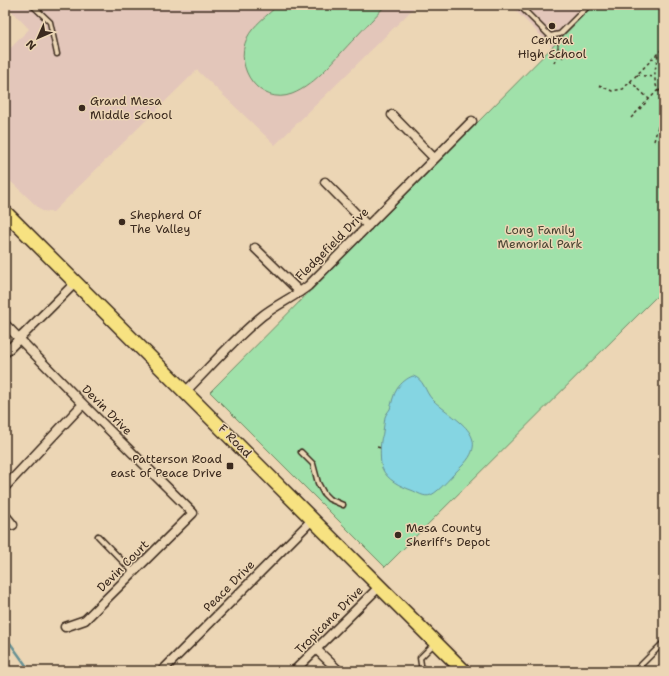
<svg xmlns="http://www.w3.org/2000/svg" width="669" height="676" viewBox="0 0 669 676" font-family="'Shantell Sans',sans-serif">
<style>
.built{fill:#e3c6ba}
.green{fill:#a0e1aa;stroke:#6e8664}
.water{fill:#85d5e2;stroke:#679194}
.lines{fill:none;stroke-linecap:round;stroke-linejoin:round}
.stream{stroke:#679194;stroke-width:2.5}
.service-casing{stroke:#3b2a1e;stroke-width:7}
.minor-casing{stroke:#3b2a1e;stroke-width:11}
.primary-casing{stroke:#3b2a1e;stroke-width:16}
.path{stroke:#3b2a1e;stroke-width:1.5;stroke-dasharray:3 3;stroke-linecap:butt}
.service{stroke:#ecd6b5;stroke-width:4}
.minor{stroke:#ecd6b5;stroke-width:8}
.primary{stroke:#f7e281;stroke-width:13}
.poi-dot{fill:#3b2a1e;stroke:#ecd6b5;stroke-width:1.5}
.labels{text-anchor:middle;stroke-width:3;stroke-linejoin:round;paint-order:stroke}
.poi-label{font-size:12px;fill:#3b2a1e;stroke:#ecd6b5;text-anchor:start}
.park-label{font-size:12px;fill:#4a4533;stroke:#ecd6b5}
.street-label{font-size:12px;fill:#3b2a1e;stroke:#ecd6b5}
</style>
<rect width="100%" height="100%" fill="#ecd6b5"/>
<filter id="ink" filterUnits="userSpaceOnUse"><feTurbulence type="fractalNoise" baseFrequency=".025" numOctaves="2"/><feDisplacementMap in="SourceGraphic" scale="8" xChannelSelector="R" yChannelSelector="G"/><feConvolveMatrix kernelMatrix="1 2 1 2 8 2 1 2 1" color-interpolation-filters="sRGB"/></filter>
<g filter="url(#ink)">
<path class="built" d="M6,5H417L275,145L197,70L53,212L42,211L5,176V54L29,29Z
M510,5H594L552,47Z"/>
<path class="green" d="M278,5H386C376,16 365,27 355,38C337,56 316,85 292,94C260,106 233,68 247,38C253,25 268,15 278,5Z
M594,5H664V289L385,567L210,392Z"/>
<path class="water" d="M413,376C424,379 425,392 432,399C450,418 494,434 462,466C453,474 441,490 431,495C424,498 417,492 411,490C400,486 387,480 382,468C380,464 380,446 381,441C381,438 383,435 383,432C384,427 384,422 385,417C386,414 388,412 390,409C392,403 393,395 397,389C401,383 407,378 413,376Z"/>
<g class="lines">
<path class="stream" d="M5,636L30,671"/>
<defs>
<path id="service" d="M32,5L50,22L57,54
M519,5L550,36L560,34L589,5
M301,452L313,464L318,483L324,494L329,499L343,505
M98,536L133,572
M422,671L420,658L434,644
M635,671L664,642"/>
<path id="minor" d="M392,115L434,158
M325,182L368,226
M255,248L300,292
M5,324L83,404L193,513L85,620L65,627
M5,353L76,282
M185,392C210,367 234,339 262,316C276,305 294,297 308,286L472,121
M5,487L83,404
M5,515L13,525
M316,649L339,671
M162,671L313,519
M294,671L380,586"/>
<path id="primary" d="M5,212L464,671"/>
</defs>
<use href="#service" class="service-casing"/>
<use href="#minor" class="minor-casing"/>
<use href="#primary" class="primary-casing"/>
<path class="path" d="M554,63L558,54V40V49L563,58
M637,75L654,77
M630,81L649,99
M599,85L612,91L623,89L664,47
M658,92L660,90L664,92
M631,118L658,90C652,78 656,67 658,54
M654,141L659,123
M377,447L381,448"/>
<use href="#service" class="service"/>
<use href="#minor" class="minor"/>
<use href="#primary" class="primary"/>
</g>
</g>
<g class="poi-dot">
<circle cx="552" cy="26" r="4"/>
<circle cx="82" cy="108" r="4"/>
<circle cx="122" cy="222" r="4"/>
<rect x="226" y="462" width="8" height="8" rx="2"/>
<circle cx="398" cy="535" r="4"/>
</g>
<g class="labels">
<g class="poi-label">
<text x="552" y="44" text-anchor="middle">Central<tspan x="552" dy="14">High School</tspan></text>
<text x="90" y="105">Grand Mesa<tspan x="90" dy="14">Middle School</tspan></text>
<text x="130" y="219">Shepherd Of<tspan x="130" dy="14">The Valley</tspan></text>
<text x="222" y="463" text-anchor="end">Patterson Road<tspan x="222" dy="14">east of Peace Drive</tspan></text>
<text x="406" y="532">Mesa County<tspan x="406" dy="14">Sheriff's Depot</tspan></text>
</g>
<g class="park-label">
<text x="540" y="234">Long Family<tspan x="540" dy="14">Memorial Park</tspan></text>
</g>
<g class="street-label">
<text transform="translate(332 244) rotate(-45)" y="4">Fledgefield Drive</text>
<text transform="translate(107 410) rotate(45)" y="4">Devin Drive</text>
<text transform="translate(235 441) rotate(45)" y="4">F Road</text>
<text transform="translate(123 566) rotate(-45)" y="4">Devin Court</text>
<text transform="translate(229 586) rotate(-45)" y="4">Peace Drive</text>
<text transform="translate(329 620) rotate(-45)" y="4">Tropicana Drive</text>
</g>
</g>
<rect width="669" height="676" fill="none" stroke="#ecd6b5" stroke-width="20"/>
<rect x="10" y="10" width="649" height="656" fill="none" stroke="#3b2a1e" stroke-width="1.5" filter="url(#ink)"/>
<g transform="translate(38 38) rotate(225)" stroke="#ecd6b5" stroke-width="3" paint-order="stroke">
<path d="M0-3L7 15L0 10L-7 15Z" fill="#3b2a1e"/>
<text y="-6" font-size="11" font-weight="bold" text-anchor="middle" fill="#3b2a1e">N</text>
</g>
</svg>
